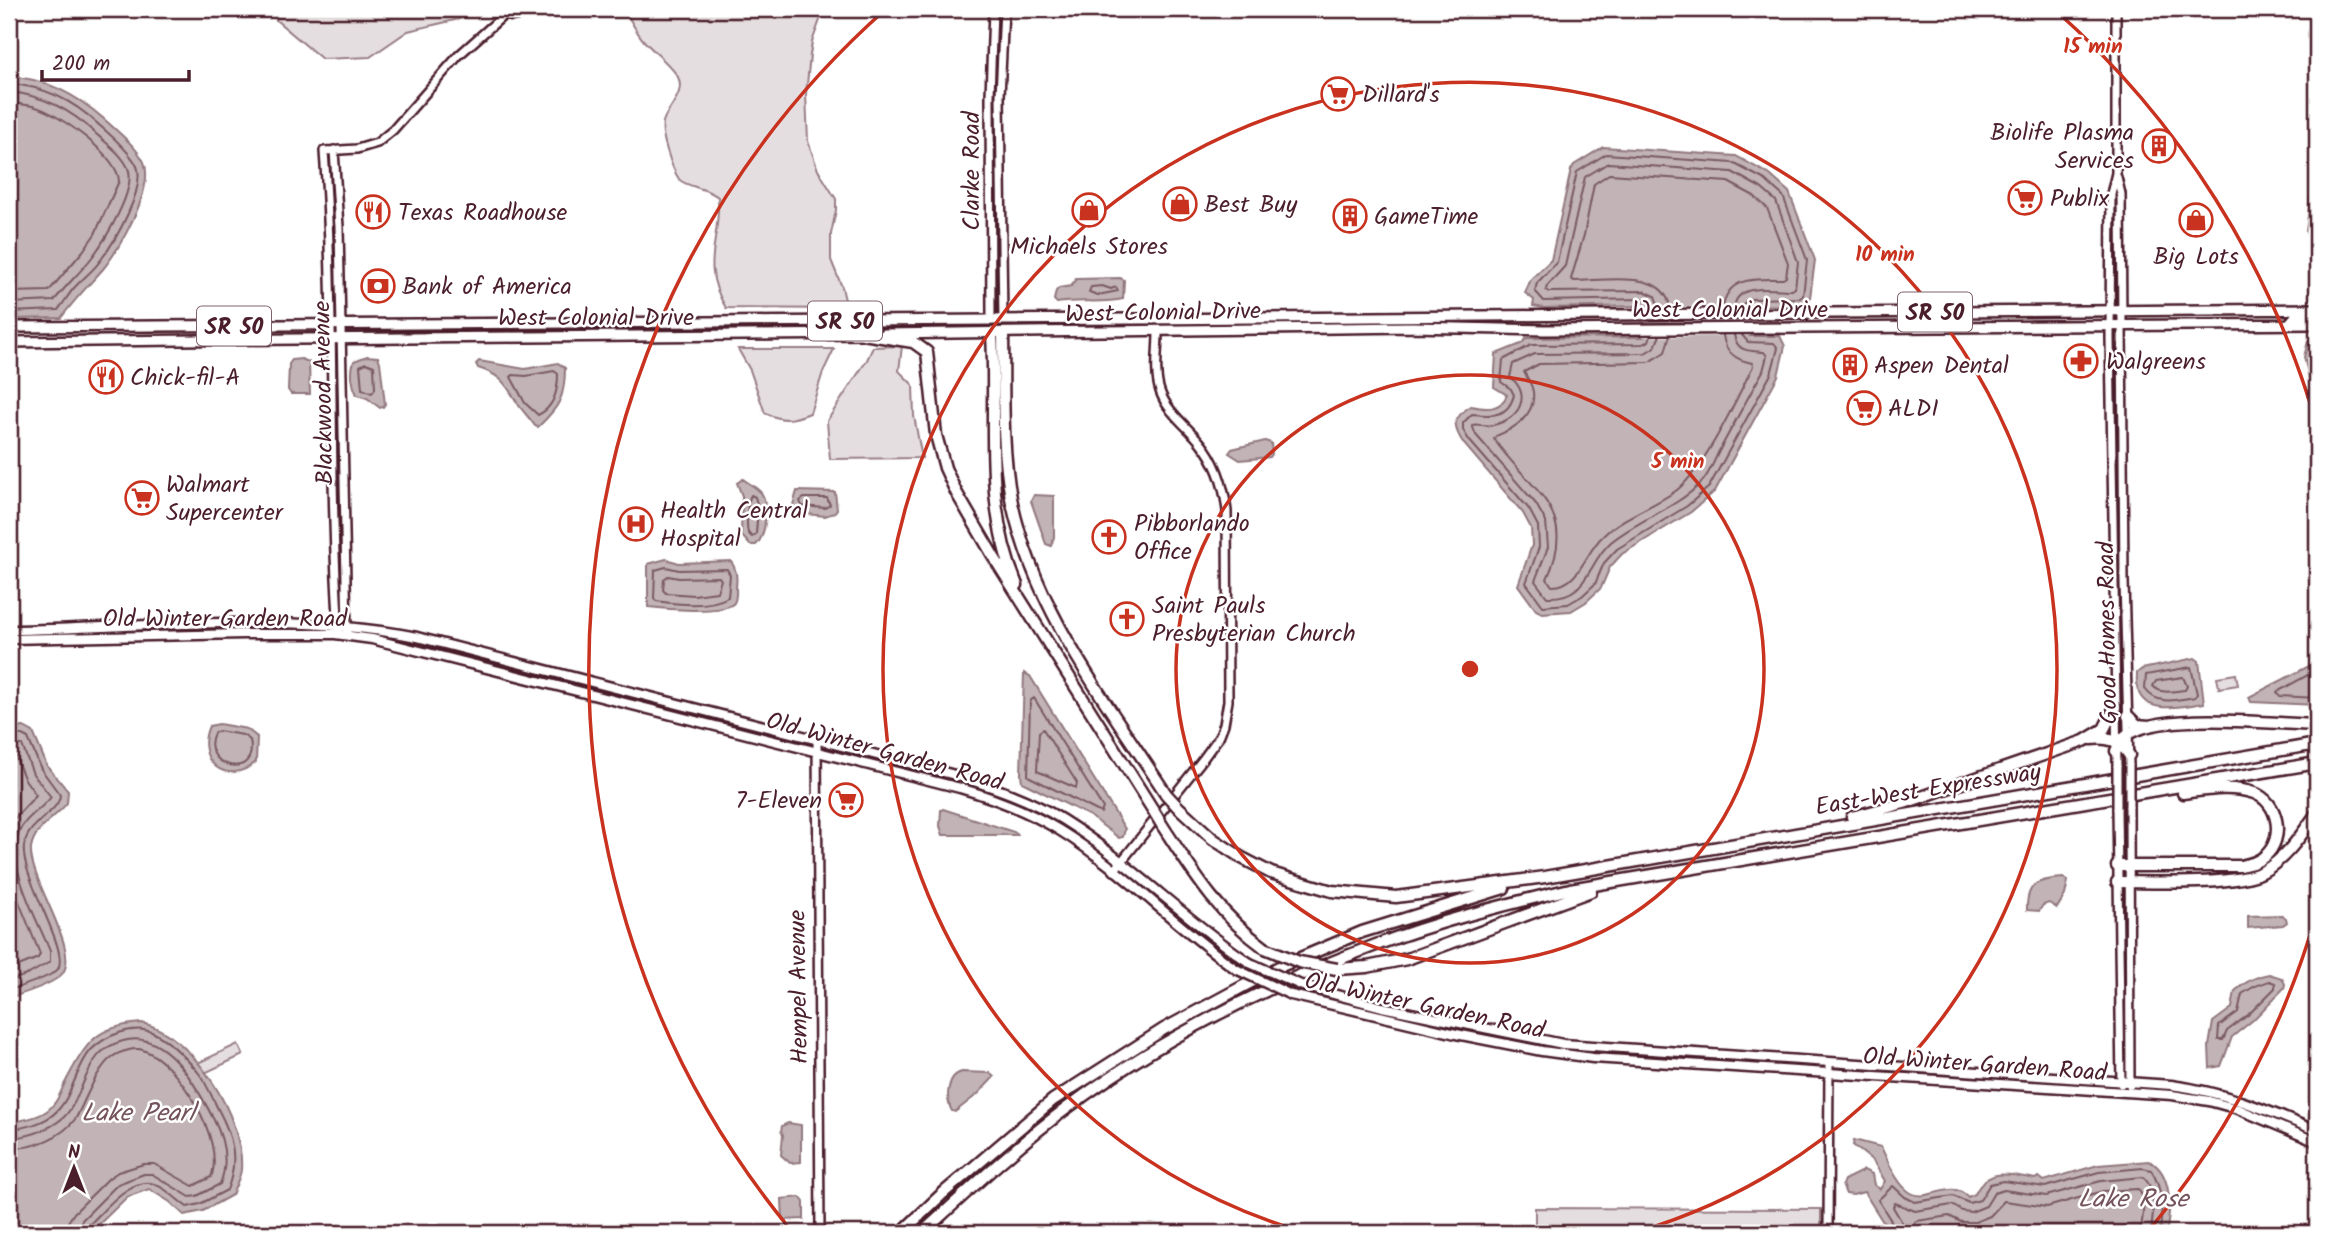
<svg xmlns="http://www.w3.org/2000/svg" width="2326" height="1242" viewBox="0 0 2326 1242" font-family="Kalam,sans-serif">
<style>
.green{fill:#e5dee0;stroke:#987e86;stroke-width:2}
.water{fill:#c1b3b6;stroke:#91787e;stroke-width:2}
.pier{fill:#fff}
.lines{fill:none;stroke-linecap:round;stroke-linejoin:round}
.shore{stroke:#7a5a63;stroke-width:2}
.tertiary-casing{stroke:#4a1f2b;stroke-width:12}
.secondary-casing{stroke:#4a1f2b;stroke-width:13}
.trunk-casing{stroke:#4a1f2b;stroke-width:14}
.motorway-casing{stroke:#4a1f2b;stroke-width:15}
.tertiary{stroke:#fff;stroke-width:7}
.secondary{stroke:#fff;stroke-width:8}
.trunk{stroke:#fff;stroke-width:9}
.motorway{stroke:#fff;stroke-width:10}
.tertiary-bridge-casing{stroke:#4a1f2b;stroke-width:12;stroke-linecap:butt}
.secondary-bridge-casing{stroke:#4a1f2b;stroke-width:13;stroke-linecap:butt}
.motorway-bridge-casing{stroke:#4a1f2b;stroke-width:15;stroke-linecap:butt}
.tertiary-bridge{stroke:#fff;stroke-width:7}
.secondary-bridge{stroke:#fff;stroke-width:8}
.motorway-bridge{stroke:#fff;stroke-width:10}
.ring{fill:none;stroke:#c8321e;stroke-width:3.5}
.labels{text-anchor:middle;stroke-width:5;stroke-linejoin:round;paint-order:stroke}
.shield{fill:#fff;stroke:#80626b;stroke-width:2}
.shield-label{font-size:23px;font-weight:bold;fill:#4a1f2b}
.poi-label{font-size:24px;fill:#4a1f2b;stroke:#fff;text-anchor:start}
.street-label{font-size:24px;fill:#4a1f2b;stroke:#fff}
.water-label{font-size:26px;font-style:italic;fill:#74535c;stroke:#fff}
.centre{fill:#c8321e;stroke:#fff;stroke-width:3.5}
.ring-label{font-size:21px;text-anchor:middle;font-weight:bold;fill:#c8321e;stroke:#fff;stroke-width:5;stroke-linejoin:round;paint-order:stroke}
</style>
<rect width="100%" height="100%" fill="#fff"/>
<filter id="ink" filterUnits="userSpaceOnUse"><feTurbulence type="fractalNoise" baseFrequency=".0143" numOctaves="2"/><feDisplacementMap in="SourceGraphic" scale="14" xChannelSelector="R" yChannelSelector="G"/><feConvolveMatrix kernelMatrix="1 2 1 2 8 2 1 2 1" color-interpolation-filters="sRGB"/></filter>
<g filter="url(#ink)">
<path class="green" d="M278,9H470L459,19L408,31L370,57L322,59L276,20Z
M624,9H824L812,42L810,55L806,94L808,141L818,170L836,199V210L831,234V260L842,287L847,309L726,308C699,264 721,242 718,197C706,187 685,187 679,179C672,169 660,134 663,122C667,108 686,94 678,77C672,66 653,51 644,41C636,32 630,19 624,9Z
M902,346L899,371L913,385L914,416L922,458L830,459L827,421L867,360L873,347Z
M738,349H834L823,372L810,413C792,420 784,422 765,413L750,370Z
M2236,674L2238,685L2219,688L2217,677Z
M238,1044L243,1055L192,1079L187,1068Z
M1535,1208L1821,1209V1233H1535Z"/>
<path class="water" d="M9,77C44,77 78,96 104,119C117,131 136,146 144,162C155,188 119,250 103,269C88,286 74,300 61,318L9,319Z
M1603,147L1736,156L1770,175L1789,192L1815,260L1809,305L1749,306V336H1780L1785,346L1778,376L1715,491L1691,512L1622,554L1610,567L1601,588L1586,602L1571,611L1542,613L1536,610L1518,585L1532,545L1531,528L1523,513L1464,444C1452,426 1452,418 1471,406C1486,409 1500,411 1507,395L1494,387L1496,354L1521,344L1527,338L1644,337L1643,306L1544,308L1533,306L1534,300L1525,293L1531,279L1551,260L1571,170L1574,165Z
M2317,150V262L2314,258L2306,231Z
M1120,278L1124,280L1123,299C1101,304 1080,299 1057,303L1054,300L1056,291L1059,288L1071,286L1076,279Z
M2317,339V409L2304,357L2308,341Z
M367,356L378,357L380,362L385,404L383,407L380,408L367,398L357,395C352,385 350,372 354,361Z
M301,359L309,362L310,394H291L288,390L289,364L292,360Z
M479,361L525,369L558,363L565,368C565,398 559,407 538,427L535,426C530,418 523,412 518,404C506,385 502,375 478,368L476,364Z
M1265,441L1271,443L1272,454L1270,457L1240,460L1229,453L1232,449Z
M743,479C749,484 758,488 762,494C769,506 766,536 756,545H750L741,535L742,496L737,483Z
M797,491L835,492L837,509L834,513L825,516L797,513L793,505Z
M1034,495L1054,496V537L1051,546L1046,544L1031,501Z
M666,559L679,563L731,561C737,570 737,578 736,588C736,593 737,600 733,604C719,614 665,609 648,607V564Z
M2195,658L2199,661L2204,703C2185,706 2145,716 2138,690C2136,685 2137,678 2137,673L2142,669Z
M2317,662V705L2251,702L2249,697Z
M1024,673L1030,676L1125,829L1123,837L1119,838L1090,816L1022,782L1021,774Z
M219,724L247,729L257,737L256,762C226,788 194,760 209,726Z
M24,727L33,732L47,766L68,791L67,803C56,818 34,827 31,848C28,879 82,951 62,974C54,984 22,994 9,998V728Z
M943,809L1017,833L1018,835H943L940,826L941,810Z
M2063,878L2068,881L2065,895L2057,908L2049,903L2043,905L2039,911L2027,910C2026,882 2039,880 2063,878Z
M2282,915L2286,918L2287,922L2283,925L2248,928V916Z
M2269,974L2282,978L2285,984L2284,988L2253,1020L2232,1037L2221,1066L2210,1068L2209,1046L2213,1022L2232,1008L2235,991C2245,982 2256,976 2269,974Z
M142,1023C193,1034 245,1119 241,1170C240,1178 235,1187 232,1195L203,1211L184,1215L170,1202L149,1189L127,1197L90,1233H9V1123C24,1119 43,1118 53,1105C59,1099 62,1088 66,1081C87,1042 95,1026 142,1023Z
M962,1072L990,1073L994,1077L979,1093L955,1112L952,1111C945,1099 947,1075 962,1072Z
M788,1123L801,1125V1162L790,1163L781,1155L783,1135L781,1131L782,1126Z
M1854,1140L1881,1147C1888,1161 1897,1185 1911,1193C1929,1203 1951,1178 1968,1197L1975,1194C1988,1167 2010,1174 2035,1179L2039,1177L2044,1181L2098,1165L2149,1161C2173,1172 2171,1211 2166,1233H1890L1864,1192L1853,1195L1846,1194L1842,1185L1844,1180L1864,1170L1872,1174L1874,1185L1880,1189L1885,1181L1873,1161L1853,1145Z
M800,1197L804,1202V1219L783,1220L782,1199Z"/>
<path class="pier" d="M1750,306V336L1643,337V307Z"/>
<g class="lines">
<path class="shore" d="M9,84C43,86 74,101 99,125C112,136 127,149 136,164C148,186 114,243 100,261C93,271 82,279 74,288C68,295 64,303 58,310L9,312
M9,92C42,95 71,110 95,133C106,143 122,154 128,168C137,188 105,240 93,256C81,272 66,285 54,301L9,303
M9,103C17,104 28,104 36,107C59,114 118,156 119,181L95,234L83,251L49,291L9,292
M1102,286L1111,289L1116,287L1118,291L1098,295L1089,292L1091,287Z
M1651,308L1648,302L1642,299L1544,301L1535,291L1537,283L1557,262L1577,172L1606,154L1733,163L1765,180L1783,196L1807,260L1803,296L1800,298L1750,299L1745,302L1742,307
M1659,308L1655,296L1644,291L1549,292L1546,290L1547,286L1565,266L1585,177L1608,163L1732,172L1761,188L1776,201L1798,262L1795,288L1792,290C1773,290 1738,282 1734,307
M1670,308C1665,268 1604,281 1574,281L1571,279L1584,235L1594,184L1609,174L1728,182L1754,196L1767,208L1788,263L1786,277L1783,279C1758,279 1727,275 1723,308
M1651,335L1649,341L1643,344L1531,345L1503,360L1501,382L1511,389L1514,395C1508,418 1491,416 1472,414L1463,423V430L1469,440L1529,509L1538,526L1539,547L1526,583L1543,606L1568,604L1582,596L1595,584L1604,563L1617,549L1687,506L1709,487L1771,374L1778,348L1774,343L1748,342L1742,335
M1660,335L1655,347L1645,353L1535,354L1513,364L1510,377C1533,395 1519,420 1493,425C1486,427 1479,423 1472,425L1476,435L1536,504L1546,522L1548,547L1535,581L1547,597C1589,599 1586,564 1611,542C1639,519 1675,509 1701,483C1709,475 1714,461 1719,451C1734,424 1748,397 1763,371L1767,356L1764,352C1749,351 1737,352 1734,335
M1670,335L1665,352L1649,362L1539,364L1524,372C1527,378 1532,384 1533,392C1536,415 1514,429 1496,436L1494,439C1529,491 1580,507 1547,579L1552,586C1579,587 1585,552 1603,536C1623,516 1654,507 1677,490C1705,468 1736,400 1753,366L1752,363C1735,360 1725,352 1723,335
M366,363L374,366L375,389L372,393L362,389L360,366Z
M554,371L558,374C558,391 553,408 538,415L525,403L511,377L513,375L526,376Z
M751,495L755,497L758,507L756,534L752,537L748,533C746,524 747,502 751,495Z
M804,498H827L830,505L825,508L802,506L800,501Z
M666,567L679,570L727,569L730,575L728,597C709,608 677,604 656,601L654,598L655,570Z
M668,576L679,578L719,577L721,580L717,592L694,595L666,593L663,590L664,579Z
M2191,667L2197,694L2195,697C2177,700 2157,706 2145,689L2146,675Z
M2317,670L2277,692L2280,696L2317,698
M2183,677L2187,686L2185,690C2174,691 2161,695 2153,686L2156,681Z
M1034,698L1103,808L1101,813L1028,776L1030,701Z
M1043,729L1077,783L1076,788L1037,771L1039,732Z
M219,731L243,735L250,740C259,783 198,766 214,733Z
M9,735H22L28,738L41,769L60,795C59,813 28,821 24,846C20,877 70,949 58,969C52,977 19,987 9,990
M9,744L22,745L33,774L51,797C43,808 28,815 21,828C3,862 37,918 50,951V962L29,974L9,981
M9,754L15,756L24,778L36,795L14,819L9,831
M9,877L40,954L38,958L9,970
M2269,981L2275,983V988L2248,1015L2227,1031L2223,1040H2218L2219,1026L2238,1012L2242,994L2255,986Z
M9,1129C25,1128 46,1123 57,1111C73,1095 76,1067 91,1050C105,1036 134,1023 154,1033C170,1041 186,1058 198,1072C206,1082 212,1097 218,1109C233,1137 239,1160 227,1190L200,1204L187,1207C177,1200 163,1185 150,1183C127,1180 103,1212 88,1226L86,1233
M9,1138C28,1137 48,1130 63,1118C79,1103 83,1075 97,1057C104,1048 112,1044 123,1041C166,1028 197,1087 213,1118C224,1139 229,1162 220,1184L197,1196L190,1197L152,1174H144L118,1184L82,1220L77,1233
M9,1149C33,1148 62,1138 76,1118C85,1101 97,1068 112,1057C119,1052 135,1047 143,1050C178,1062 226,1141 211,1177L193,1186L154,1164H144L118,1172L109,1178L74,1213L68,1222L67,1233
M1896,1233L1895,1227L1878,1200L1893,1186L1905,1197L1915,1202L1953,1196L1969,1203L1980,1200L1990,1184L2003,1181L2045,1187L2099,1172L2143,1168L2151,1170C2164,1191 2162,1210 2160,1233
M1905,1233L1903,1224L1893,1207L1895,1203L1915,1211L1952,1205L1962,1211L1971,1212L1986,1206L1994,1193L2004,1190L2046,1196L2101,1181L2143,1177C2159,1191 2152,1215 2151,1233
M1915,1233L1914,1224L1917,1221L1949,1216L1961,1222H1975L1990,1216L2004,1201L2047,1207L2103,1191L2138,1189C2148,1201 2141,1219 2141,1233"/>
<defs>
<path id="tertiary" d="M501,9C507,19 518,19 524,9
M2116,9V173L2111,194L2110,338L2117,767
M334,150L339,227L347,632
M2117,177L2121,194L2124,581L2129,766
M1003,320L1000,96L1004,9
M991,321L990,96L993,9
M339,632C328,472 336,311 324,151L357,149L377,143L393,130L459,55L505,14
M817,740L820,1233
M2129,806L2130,1085
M2117,808L2121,1084
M1114,871L1203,759L1219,737L1224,724L1228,701L1227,511C1224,485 1217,462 1200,442C1187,426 1167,412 1160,391C1154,374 1158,351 1158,332
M1828,1233L1829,1063"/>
<path id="secondary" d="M9,630C145,628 282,611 417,637L955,775C993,787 1030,799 1063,820C1130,862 1185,920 1250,963
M9,639L244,634H335L372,639L960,788C994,798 1028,811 1059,830C1121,868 1175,926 1236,969
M1303,986L1382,1007L1563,1044L2171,1085C2225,1092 2267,1110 2317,1131
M1291,995L1456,1034L1542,1051L1593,1058L2172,1095L2209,1101L2238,1109L2317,1142"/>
<path id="trunk" d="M2289,324L2295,317L2316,314
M9,327C778,324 1548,314 2317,309
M884,334L1413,327L1544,330L2317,324
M9,342C296,339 583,335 870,334"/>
<path id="motorway" d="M1003,333C1004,388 1001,444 1011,498C1033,608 1106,701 1166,794
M863,334L913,342L927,352L936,435L945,468L956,492L995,559L1153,810
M992,334C997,420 982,503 1017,585
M2128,716L2137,725L2149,726
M2091,739C2108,737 2120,740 2129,755
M2116,751C2118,746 2120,741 2124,737C2155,710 2276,724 2317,725
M1177,806L1213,839L1242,858L1271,873L1332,891L1396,897L1545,877L2317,744
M1852,817L1904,803L2084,741L2104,729L2115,707
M1162,825C1194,874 1217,913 1265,948
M2117,866H2240C2249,864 2257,863 2265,856C2285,839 2279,802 2254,793C2231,785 2206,790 2183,793
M2117,882C2152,882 2234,886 2262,872C2286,859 2302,834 2317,813
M1337,969L1367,967L1407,959L1591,891
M901,1233L941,1195L1053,1100L1164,1029L1279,967L1362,932L1504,888
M922,1233C969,1190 1016,1146 1067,1108C1159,1039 1268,985 1376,945C1439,921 1504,905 1570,889L2317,763"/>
</defs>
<use href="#tertiary" class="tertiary-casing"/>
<use href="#secondary" class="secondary-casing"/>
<use href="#trunk" class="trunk-casing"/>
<use href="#motorway" class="motorway-casing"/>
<use href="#tertiary" class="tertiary"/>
<use href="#secondary" class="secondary"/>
<use href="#trunk" class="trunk"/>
<use href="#motorway" class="motorway"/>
<defs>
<path id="tertiary-bridge" d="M2129,766V806
M2117,767V808"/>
<path id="secondary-bridge" d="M1250,963L1303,986
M1236,969L1291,995"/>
<path id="motorway-bridge" d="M1166,794L1177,806
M1153,810L1162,825
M1265,948L1299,962L1337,969"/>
</defs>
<use href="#tertiary-bridge" class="tertiary-bridge-casing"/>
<use href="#secondary-bridge" class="secondary-bridge-casing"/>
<use href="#motorway-bridge" class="motorway-bridge-casing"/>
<use href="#tertiary-bridge" class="tertiary-bridge"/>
<use href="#secondary-bridge" class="secondary-bridge"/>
<use href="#motorway-bridge" class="motorway-bridge"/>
</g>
</g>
<g class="ring">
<circle cx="1470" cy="669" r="294"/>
<path d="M1303 1232A587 587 0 1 1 1637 1232"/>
<path d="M2317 912A881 881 0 0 1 2150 1229M790 1229A881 881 0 0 1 886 9M2054 9A881 881 0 0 1 2317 426"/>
</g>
<defs>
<symbol id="supermarket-ring" viewBox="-11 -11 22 22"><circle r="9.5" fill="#fff" stroke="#c8321e" stroke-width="1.5"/><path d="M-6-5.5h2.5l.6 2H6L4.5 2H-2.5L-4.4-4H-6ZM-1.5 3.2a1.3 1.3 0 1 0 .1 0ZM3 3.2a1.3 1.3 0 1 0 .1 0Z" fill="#c8321e"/></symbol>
<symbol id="building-ring" viewBox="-11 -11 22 22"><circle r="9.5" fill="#fff" stroke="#c8321e" stroke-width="1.5"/><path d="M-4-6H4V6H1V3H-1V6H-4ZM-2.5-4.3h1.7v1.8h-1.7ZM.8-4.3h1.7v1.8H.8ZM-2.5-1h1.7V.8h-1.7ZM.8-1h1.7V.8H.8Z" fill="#c8321e"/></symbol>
<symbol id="shop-ring" viewBox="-11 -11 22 22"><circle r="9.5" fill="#fff" stroke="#c8321e" stroke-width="1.5"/><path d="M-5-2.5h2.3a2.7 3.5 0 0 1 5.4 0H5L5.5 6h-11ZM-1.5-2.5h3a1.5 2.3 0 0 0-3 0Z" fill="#c8321e"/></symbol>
<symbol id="restaurant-ring" viewBox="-11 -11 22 22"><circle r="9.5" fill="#fff" stroke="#c8321e" stroke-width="1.5"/><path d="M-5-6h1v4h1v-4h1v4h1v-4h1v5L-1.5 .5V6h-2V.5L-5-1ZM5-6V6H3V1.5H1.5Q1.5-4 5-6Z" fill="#c8321e"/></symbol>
<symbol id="bank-ring" viewBox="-11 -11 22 22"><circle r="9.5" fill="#fff" stroke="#c8321e" stroke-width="1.5"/><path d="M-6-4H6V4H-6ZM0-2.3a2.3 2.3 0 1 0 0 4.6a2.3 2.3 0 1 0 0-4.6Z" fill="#c8321e"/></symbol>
<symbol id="pharmacy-ring" viewBox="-11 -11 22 22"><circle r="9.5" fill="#fff" stroke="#c8321e" stroke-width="1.5"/><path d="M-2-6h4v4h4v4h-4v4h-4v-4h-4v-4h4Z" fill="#c8321e"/></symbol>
<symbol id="hospital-ring" viewBox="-11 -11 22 22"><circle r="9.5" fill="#fff" stroke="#c8321e" stroke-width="1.5"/><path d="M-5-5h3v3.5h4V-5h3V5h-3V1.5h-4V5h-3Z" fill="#c8321e"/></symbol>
<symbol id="church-ring" viewBox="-11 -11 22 22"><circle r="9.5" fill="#fff" stroke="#c8321e" stroke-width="1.5"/><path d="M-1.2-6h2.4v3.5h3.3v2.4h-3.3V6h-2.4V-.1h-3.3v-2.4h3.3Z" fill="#c8321e"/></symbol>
</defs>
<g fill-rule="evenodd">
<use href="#supermarket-ring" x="1319" y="75" width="38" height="38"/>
<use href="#building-ring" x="2140" y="127" width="38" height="38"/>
<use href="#supermarket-ring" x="2006" y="179" width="38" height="38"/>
<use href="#shop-ring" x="1161" y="185" width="38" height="38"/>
<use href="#shop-ring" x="1070" y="191" width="38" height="38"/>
<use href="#restaurant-ring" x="354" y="193" width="38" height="38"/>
<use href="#building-ring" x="1331" y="197" width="38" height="38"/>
<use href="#shop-ring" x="2177" y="201" width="38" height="38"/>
<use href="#bank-ring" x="359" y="267" width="38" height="38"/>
<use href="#pharmacy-ring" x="2062" y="342" width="38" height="38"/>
<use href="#building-ring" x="1831" y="346" width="38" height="38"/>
<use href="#restaurant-ring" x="87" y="358" width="38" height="38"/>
<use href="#supermarket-ring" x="1845" y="389" width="38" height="38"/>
<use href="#supermarket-ring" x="123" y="479" width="38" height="38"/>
<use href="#hospital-ring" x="617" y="505" width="38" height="38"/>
<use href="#church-ring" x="1090" y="518" width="38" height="38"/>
<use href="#church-ring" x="1108" y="600" width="38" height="38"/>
<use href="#supermarket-ring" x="827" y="781" width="38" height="38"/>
</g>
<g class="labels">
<g class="shield">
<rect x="1898" y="292.5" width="74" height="39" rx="5"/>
<rect x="808" y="301.5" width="74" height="39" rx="5"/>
<rect x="197" y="306.5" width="74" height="39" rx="5"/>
</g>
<g class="shield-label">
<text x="1935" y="320">SR 50</text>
<text x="845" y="329">SR 50</text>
<text x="234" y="334">SR 50</text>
</g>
<g class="poi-label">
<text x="1362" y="102">Dillard's</text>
<text x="2134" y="140" text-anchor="end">Biolife Plasma<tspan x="2134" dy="28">Services</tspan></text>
<text x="2050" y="206">Publix</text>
<text x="1204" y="212">Best Buy</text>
<text x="398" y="220">Texas Roadhouse</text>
<text x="1374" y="224">GameTime</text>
<text x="1089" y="254" text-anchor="middle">Michaels Stores</text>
<text x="2196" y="264" text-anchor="middle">Big Lots</text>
<text x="402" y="294">Bank of America</text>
<text x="2106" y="369">Walgreens</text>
<text x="1874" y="373">Aspen Dental</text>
<text x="130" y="385">Chick-fil-A</text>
<text x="1888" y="416">ALDI</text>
<text x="166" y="492">Walmart<tspan x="166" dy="28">Supercenter</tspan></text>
<text x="660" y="518">Health Central<tspan x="660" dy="28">Hospital</tspan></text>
<text x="1134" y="531">Pibborlando<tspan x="1134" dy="28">Office</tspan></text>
<text x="1152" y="613">Saint Pauls<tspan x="1152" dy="28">Presbyterian Church</tspan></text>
<text x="822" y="808" text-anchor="end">7-Eleven</text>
</g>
<g class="street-label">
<text transform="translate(971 171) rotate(-90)" y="8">Clarke Road</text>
<text x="1730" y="317">West Colonial Drive</text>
<text transform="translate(1163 312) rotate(-1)" y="8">West Colonial Drive</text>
<text x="596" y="325">West Colonial Drive</text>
<text transform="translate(323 393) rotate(-91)" y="8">Blackwood Avenue</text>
<text x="225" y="626">Old Winter Garden Road</text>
<text transform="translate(2107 633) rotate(-91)" y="8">Good Homes Road</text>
<text transform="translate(885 751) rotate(15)" y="8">Old Winter Garden Road</text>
<text transform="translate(1928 789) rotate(-9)" y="8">East-West Expressway</text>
<text transform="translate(798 987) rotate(-91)" y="8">Hempel Avenue</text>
<text transform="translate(1425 1005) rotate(12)" y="8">Old Winter Garden Road</text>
<text transform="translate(1985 1064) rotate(4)" y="8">Old Winter Garden Road</text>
</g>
<g class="water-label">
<text x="138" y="1121">Lake Pearl</text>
<text x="2133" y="1207">Lake Rose</text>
</g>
</g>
<circle cx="1470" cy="669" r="10" class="centre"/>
<g class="ring-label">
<text x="2093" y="53">15 min</text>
<text x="1885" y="261">10 min</text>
<text x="1678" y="468">5 min</text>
</g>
<rect width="2326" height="1242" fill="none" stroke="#fff" stroke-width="35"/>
<rect x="18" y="18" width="2291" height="1207" fill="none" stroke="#4a1f2b" stroke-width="2.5" filter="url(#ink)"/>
<g transform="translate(74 1168)" stroke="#ffffff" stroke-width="5" paint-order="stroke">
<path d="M0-5L12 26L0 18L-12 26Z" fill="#4a1f2b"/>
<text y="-10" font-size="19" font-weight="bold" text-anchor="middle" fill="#4a1f2b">N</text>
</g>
<path d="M42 70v10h147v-10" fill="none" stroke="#4a1f2b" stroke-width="3.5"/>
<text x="52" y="70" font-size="21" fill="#4a1f2b" stroke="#ffffff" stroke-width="5" paint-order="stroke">200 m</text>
</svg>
